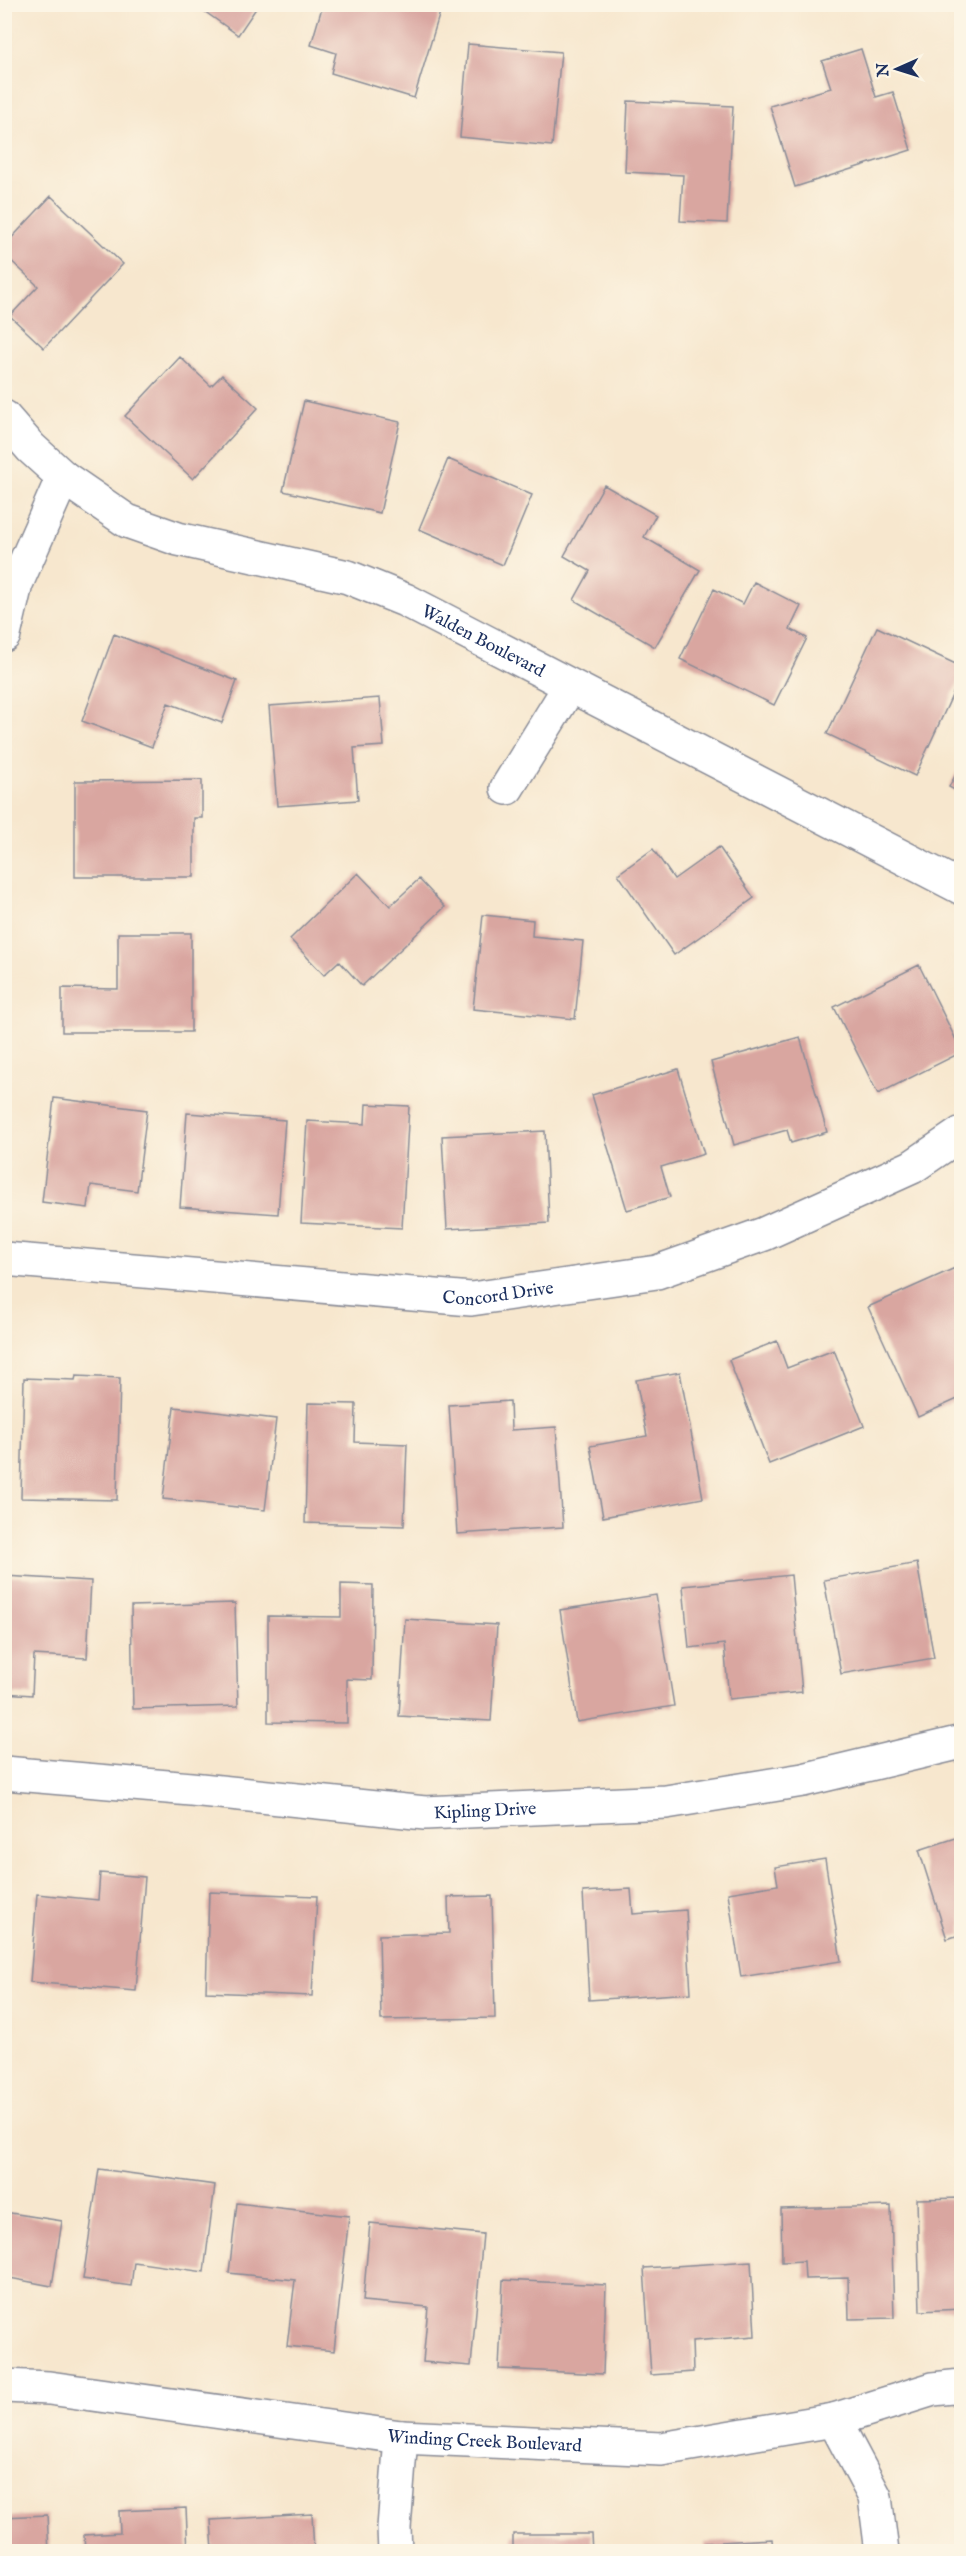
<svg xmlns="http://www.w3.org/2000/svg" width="966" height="2556" viewBox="0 0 966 2556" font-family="'IM FELL English',serif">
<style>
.building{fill:#d9a6a0}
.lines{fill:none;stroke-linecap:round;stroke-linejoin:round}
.street-casing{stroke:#898b96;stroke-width:36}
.street{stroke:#fff;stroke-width:33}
.labels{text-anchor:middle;stroke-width:6;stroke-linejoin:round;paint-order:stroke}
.street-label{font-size:18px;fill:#1b2f5e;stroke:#fcf5e5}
</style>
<rect width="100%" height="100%" fill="#fcf5e5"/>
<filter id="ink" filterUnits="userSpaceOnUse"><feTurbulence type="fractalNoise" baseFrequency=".0167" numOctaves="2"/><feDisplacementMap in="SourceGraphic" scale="12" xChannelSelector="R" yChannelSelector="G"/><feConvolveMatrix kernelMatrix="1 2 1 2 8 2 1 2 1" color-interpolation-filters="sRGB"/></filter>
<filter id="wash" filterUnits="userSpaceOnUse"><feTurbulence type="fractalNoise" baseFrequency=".008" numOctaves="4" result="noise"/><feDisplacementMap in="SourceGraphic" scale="24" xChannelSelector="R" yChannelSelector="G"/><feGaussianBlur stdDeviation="1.35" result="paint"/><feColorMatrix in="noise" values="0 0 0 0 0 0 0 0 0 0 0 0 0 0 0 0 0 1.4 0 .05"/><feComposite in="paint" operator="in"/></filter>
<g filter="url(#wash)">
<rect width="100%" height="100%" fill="#f7e7ce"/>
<g id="blocks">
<path class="building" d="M194,4H259L238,35Z
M323,4L355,7L356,4H426L441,9L414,98L331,73L336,53L311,45Z
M468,44L561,52L552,146L460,137Z
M861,49L876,97L893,92L911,150L795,187L770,106L831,88L822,61Z
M628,101L733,106L727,223L680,221L683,175L625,172Z
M51,196L123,264L44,348L10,316L38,286L4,254V246Z
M180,357L211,386L222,375L258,408L193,479L125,416Z
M304,401L400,422L380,513L283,491Z
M448,459L532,495L503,565L419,529Z
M604,485L656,515L644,537L700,570L655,647L574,600L590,571L564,556Z
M754,582L801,606L790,629L807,638L774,705L680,659L714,589L743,604Z
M877,627L962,667V674L915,776L827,734Z
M114,634L237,681L222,723L168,703L152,747L82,721Z
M380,698L384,746L354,748L358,800L277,806L269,706Z
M962,763V794L949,787Z
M202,780V818H194V877H75V781Z
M719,847L754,898L674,955L618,874L653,849L674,879Z
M358,873L390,906L419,879L445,907L362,986L339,961L324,975L290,939Z
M483,915L533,920L532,936L583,941L575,1019L473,1009Z
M118,933H191V1032H62V988L118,989Z
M919,965L962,1052L878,1094L834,1007Z
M800,1037L827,1132L791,1143L787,1130L734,1145L711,1062Z
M678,1069L704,1154L661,1167L670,1197L627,1210L592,1095Z
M54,1098L147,1110L137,1191L91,1185L88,1208L42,1202Z
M366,1104L409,1106L402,1228L301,1223L307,1121L365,1124Z
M187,1113L285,1120L278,1214L180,1207Z
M545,1131L549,1223L447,1229L442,1136Z
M955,1268L962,1282V1397L918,1417L868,1307Z
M777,1341L787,1368L834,1350L864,1426L769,1464L729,1360Z
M680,1372L703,1498L603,1517L590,1446L647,1436L636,1380Z
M76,1376L120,1378L117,1500L21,1498L24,1378L75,1380Z
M510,1401L511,1430L556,1427L563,1527L457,1534L449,1405Z
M308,1403L356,1404L355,1442L407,1444L404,1526L305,1523Z
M174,1407L276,1419L265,1510L163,1499Z
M917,1563L934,1658L841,1674L824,1580Z
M791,1575L802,1692L729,1699L724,1644L689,1648L683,1586Z
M4,1576L91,1581L87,1658L34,1655L32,1695L4,1693Z
M341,1584L373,1585L372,1680L347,1679V1723L268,1722V1616L341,1617Z
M656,1595L674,1706L577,1722L560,1610Z
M235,1603L238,1706L133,1709L131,1606Z
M405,1619L497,1625L491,1721L399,1716Z
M962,1836V1934L947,1939L919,1850Z
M825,1859L841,1961L741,1977L728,1893L778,1885L775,1867Z
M100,1873L145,1877L136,1991L30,1982L37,1894L98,1900Z
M631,1889L633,1914L686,1910L691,1993L589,2000L583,1892Z
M209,1892L317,1896L312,1996L206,1992Z
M492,1896L495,2018L381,2020L379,1935L449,1933L448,1897Z
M99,2169L215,2185L204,2272L134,2262L131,2286L83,2279Z
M962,2198V2309L920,2311L917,2199Z
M237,2203L349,2216L334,2351L287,2346L295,2280L229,2273Z
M891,2206L894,2318L849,2319L848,2278L805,2279L804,2261L782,2262L781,2209Z
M4,2212L62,2221L52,2286L4,2277Z
M370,2223L483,2234L471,2366L423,2362L428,2307L363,2301Z
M751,2261L755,2336L692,2341L693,2372L651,2375L644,2268Z
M503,2280L606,2285L603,2374L499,2369Z
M186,2508L188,2552H85L84,2535L120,2533L119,2511Z
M312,2514L314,2552H213L211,2520Z
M47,2515L49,2552H4V2517Z
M513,2534H591L592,2552H513Z
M772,2539L773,2552H706L705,2543Z"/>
</g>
</g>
<g filter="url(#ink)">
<use href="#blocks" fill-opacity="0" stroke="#898b96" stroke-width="1.5"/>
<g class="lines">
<defs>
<g id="street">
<path id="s1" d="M4,417L31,448L63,477L127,521L178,539L348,577L405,600L962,888"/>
<path d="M4,635L16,584L63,477"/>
<path d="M507,788L570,686"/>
<path id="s2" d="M4,1259L471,1299L657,1272L764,1234L912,1167L962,1133"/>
<path id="s3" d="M4,1773L191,1789L425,1813L666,1802L803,1780L962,1742"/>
<path id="s4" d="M4,2386L49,2388L401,2437L661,2449L834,2420L933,2389L962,2386"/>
<path d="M834,2420L875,2497L882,2552"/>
<path d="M395,2552L394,2528L401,2437"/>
</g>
</defs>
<use href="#street" class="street-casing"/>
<use href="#street" class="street"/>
</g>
</g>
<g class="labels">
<g class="street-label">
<text dy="6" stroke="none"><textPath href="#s1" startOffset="540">Walden Boulevard</textPath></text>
<text dy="6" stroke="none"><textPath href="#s2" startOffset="496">Concord Drive</textPath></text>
<text dy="6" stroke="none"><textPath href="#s3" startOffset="483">Kipling Drive</textPath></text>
<text dy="6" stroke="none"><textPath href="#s4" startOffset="484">Winding Creek Boulevard</textPath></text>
</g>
</g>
<rect width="966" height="2556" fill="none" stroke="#fcf5e5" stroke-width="24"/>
<g transform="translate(897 69) rotate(267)" stroke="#fcf5e5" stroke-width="4.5" paint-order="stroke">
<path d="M0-4.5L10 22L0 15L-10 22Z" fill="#1b2f5e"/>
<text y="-9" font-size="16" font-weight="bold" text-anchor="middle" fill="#1b2f5e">N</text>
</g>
</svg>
